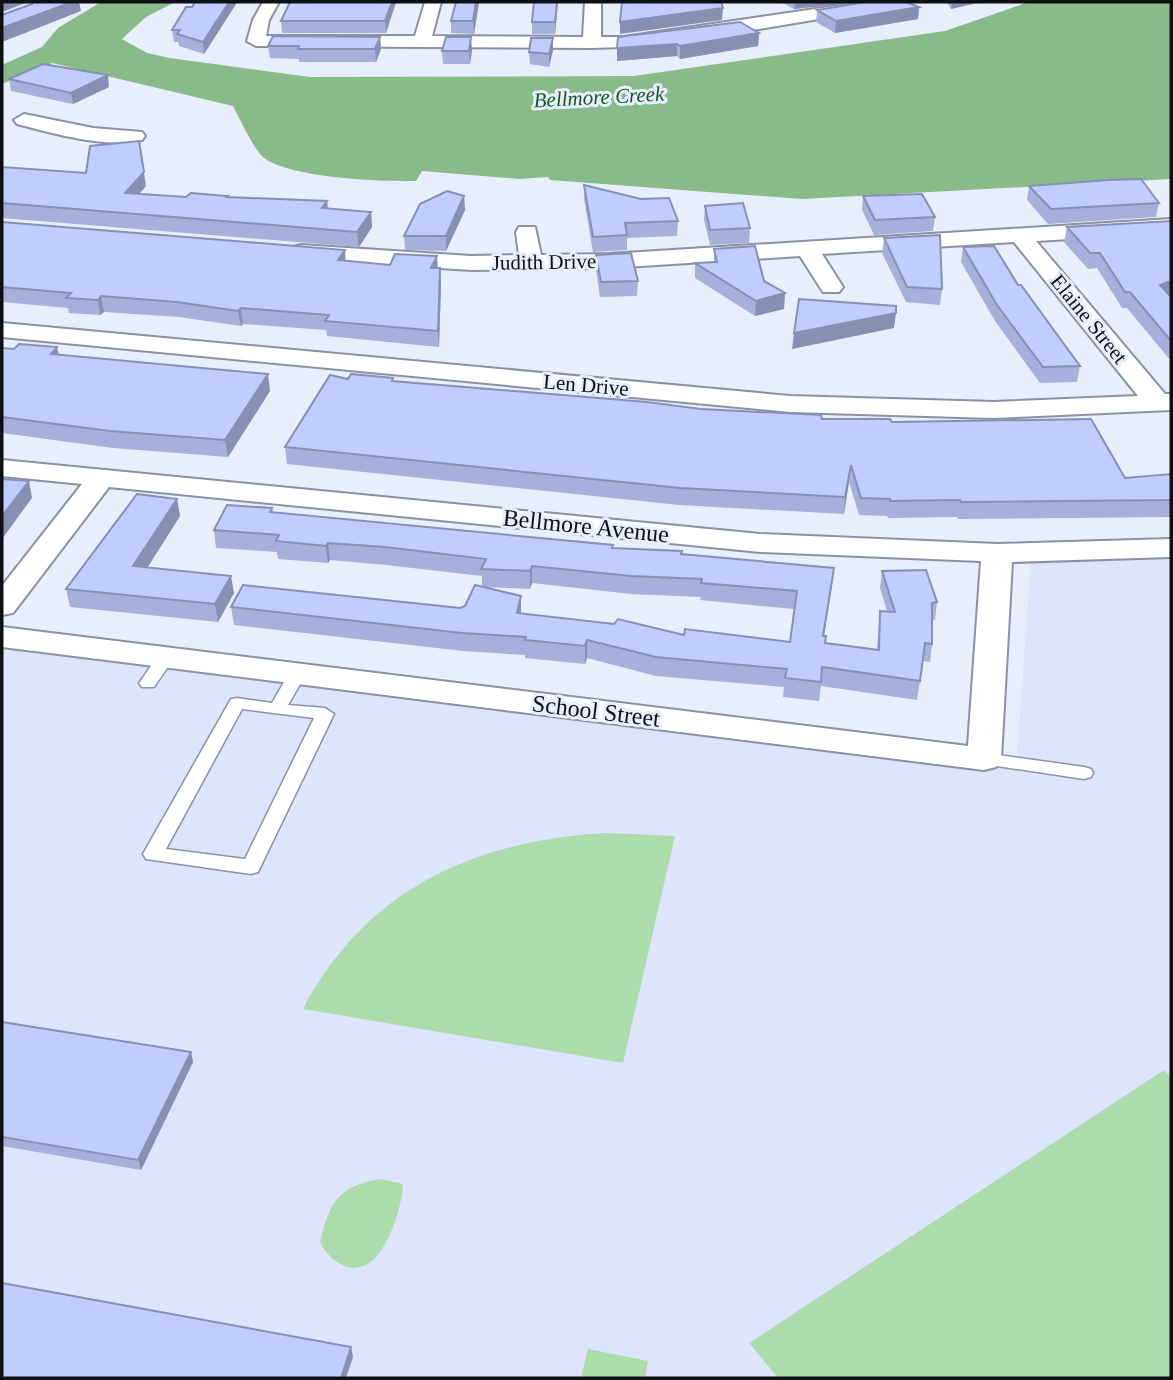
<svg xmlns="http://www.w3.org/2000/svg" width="1173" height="1380" viewBox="0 0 1173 1380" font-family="'Times New Roman',serif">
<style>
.built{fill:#dde4fe}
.green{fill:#acdcac}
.water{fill:#89ba89}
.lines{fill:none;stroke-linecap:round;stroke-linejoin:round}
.service-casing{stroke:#8c91a2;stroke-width:3}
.minor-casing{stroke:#8c91a2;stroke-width:4}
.service{fill:#fff;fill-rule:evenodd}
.minor{fill:#fff;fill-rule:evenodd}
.wall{fill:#a6b0da;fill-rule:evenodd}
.shaded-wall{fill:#8790b2}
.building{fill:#c1cdfe;stroke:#8790b2;stroke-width:2}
.labels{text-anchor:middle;stroke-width:6;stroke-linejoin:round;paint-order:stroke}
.far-water-label{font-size:21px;font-style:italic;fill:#11581b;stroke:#e9eefd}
.far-street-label{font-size:21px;fill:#0e1016;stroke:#e9eefd}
.street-label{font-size:24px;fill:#0e1016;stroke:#e9eefd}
</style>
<rect width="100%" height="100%" fill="#e9eefd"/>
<path class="built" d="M1171,558V1378H2V646L786,745L1016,768L1031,561Z"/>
<path class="green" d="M607,833L675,836L623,1063L303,1009C366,889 475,840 607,833Z
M1164,1070L1171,1077V1378H778L749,1343Z
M381,1179L403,1184C402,1204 393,1234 380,1252C360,1280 333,1267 320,1242C329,1203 339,1185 381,1179Z
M588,1349L648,1361L645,1378H581Z"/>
<path class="water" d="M101,2H175L146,17L122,39L147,53L170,58L310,77L634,76L945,31L1029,2H1171V179L802,199L550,180L548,177L519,179L422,171L416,181C384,182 287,178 263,157C253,148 240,119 233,106L52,63L2,84V65L42,47L58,28Z"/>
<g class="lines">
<defs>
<path id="service" d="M165,653L174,658L154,687H142L139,683L142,679L159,654Z
M297,669L306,674L288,705L325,708L334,714L258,872L251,874L146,859L143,854L231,699L237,698L272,703L291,670ZM242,709L314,718L245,859L166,849Z
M984,753L1084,767L1091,769L1093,773L1091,777L1084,779L977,763L975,759L977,755Z"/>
<path id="minor" d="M263,2H279L269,20L266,36H415L425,2H441L432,36L583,37L585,2H601V37H624L863,2H899L891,7L759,29L624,47L592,48L256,46L247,41L253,20Z
M24,114L93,128L142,132L145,136L142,140C108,149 51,133 17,124L14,120Z
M1171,219V233L1036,241L1165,394H1171V410L994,418L790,412L2,337V323L790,396L994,402L1138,396L1014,242L822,254L843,287L839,292H823L800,256L609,268L471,270L301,259L293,257L290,252L293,247L301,245L471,256L519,255L516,232L519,227H535L541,255L609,254Z
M2,460L760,534L997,544L1171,539V557L1012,562L1001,759L996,767L984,770L2,647V627L968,746L981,561L760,552L109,487L13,613L2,615V586L82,484L2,476Z"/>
</defs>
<use href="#service" class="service-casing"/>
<use href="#minor" class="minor-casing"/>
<use href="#service" class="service"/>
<use href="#minor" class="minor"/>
</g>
<path class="wall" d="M195,2H236V4L204,54L179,46L178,42H174L172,30Z
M396,2L386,33H282L281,21Z
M479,2L474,34L451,33V21Z
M558,2L555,34H532V22Z
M783,2H860L794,9L783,3Z
M947,2H981L951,9Z
M919,7L918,19L835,33L816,22L817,10Z
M759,33L758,46L680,59L677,56L617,61V48Z
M380,37L381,49L376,62H299V59L270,58L268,46Z
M553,38V50L549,67L530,64L529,52Z
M472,50L470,64H443L442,51Z
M9,79L109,87L73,104L11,91Z
M2,167L146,186L139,194L186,197H228L327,201L328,209L371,212L372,227L359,247L2,218Z
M584,185L678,221L677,236L627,238V250L593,252L584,199Z
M1029,186L1159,203L1156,217L1048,224L1027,200Z
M464,196L465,210L446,251L405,250L404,236Z
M863,196L935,217L933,231L874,235L862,210Z
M705,206L750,228L749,243L710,245L704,220Z
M1171,221V295L1170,296L1171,297V361L1127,308H1122L1097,268L1088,269L1064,242L1067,227Z
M2,222L390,265L437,256V268H440L441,284L439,347L327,336L326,330L243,324L241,326L179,317L104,312L100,315L69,313L68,308L2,302Z
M884,238L942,289L940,305L906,302L882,253Z
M963,247L1018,285L1080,366L1077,382L1040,383L995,321L961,262Z
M714,249L785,293L784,309L755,316L695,278V263L714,262Z
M596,255L638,281L637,296L600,297L596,270Z
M2,348L59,355L270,391L228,457L113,448L2,433Z
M393,381L822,419L892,422L1125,478L1171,474V517L958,519L957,517L888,518L887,516L859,515L849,482L844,514L679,505L287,464L285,447Z
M177,499L180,516L147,568L234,593L218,622L70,607L66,589Z
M272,508L273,512L613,545V548L834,568L824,636L825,643L877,650L880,611H887L880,588L882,571L937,602L935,620H932V644L930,662L923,661L917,700L821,686L819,701L783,697L784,687L656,676L587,658L585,664L525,658V655L463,651L234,625L231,607L460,608L465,606L482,586V576L386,565L330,560L328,563L278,559L277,552L216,548L214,530ZM532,583L631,594L701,597L700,600L794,609L790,642L684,635L521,614L483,587L530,589Z
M2,1022L191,1052L193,1062L141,1170L2,1146Z"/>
<path class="shaded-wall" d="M2,2H26V3L2,12Z
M72,2H79L81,11L2,42V28Z
M229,2H236V4L204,54L203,42Z
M392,2H396L386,33L385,21Z
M476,2H479L474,34L473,21Z
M557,2H558L555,34V22Z
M795,2H860L794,9Z
M952,2H981L951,9Z
M919,7L918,19L835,33L836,21Z
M723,8L722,20L620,34V22Z
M759,33L758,46L680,59V46Z
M380,37L381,49L376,62L375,49Z
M471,37L472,50L470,64L469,51Z
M553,38V50L549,67V54Z
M677,44V56L617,61V48Z
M108,75L109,87L73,104L71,93Z
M139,141L146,186L128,207L125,193Z
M464,196L465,210L446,251V236Z
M327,201L328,215L322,208Z
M371,212L372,227L359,247L357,232Z
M345,250L346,265L338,260Z
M437,256L438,271L431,268Z
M440,268L441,284L439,347L438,331Z
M1171,281V295L1156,300L1160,285Z
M785,293L784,309L755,316L756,301Z
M101,296L104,312L100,315L98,300Z
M241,308L243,324L241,326L238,311Z
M896,313L894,328L792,349L794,333Z
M57,347L61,363L51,354Z
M268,374L270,391L228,457L225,440Z
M851,465L849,482L844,514L845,497Z
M29,481L32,498L2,539V516Z
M177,499L180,516L137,584L133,566Z
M328,543L330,560L328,563L326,546Z
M532,566V583L530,589V571Z
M834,568L832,585L821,654L823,636Z
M231,576L234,593L218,622L215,604Z
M521,596V614L517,613Z
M587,640V658L585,664V646Z
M191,1052L193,1062L141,1170L138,1160Z
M351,1347L353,1357L346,1378H341Z"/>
<path class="building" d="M33,2H72L2,28V15L32,4Z
M195,2H229L203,42L177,34L180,30H172L186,7H192Z
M290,2H392L385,21H281Z
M456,2H476L473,21H451Z
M534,2H557L555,22H532Z
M622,2H721L723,8L620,22Z
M866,2H906L919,7L836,21L817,10Z
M740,22L759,33L680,46L677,44L617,48L618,37Z
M273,36L380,37L375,49H298L299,46H268Z
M446,37H471L469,51H442Z
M531,38H553L549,54L529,52Z
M43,64L108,75L71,93L9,79Z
M139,141L144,172L125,193L186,197L191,193L228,196L227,197L327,201L322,208L371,212L357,232L2,203V167L86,173L90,146Z
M1141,179L1159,203L1051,209L1029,186L1109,180Z
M584,185L641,199L669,198L678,221L625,223L627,235L593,237Z
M447,191L464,196L446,236H404L420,204Z
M922,194L935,217L875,220L863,196Z
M743,203L750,228L710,230L705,206Z
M1171,221V281L1160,285L1171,297V341L1130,292H1125L1100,253H1090L1067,227Z
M2,222L345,250L338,260L390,265L395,254L437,256L431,268H440L438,331L325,321L329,315L241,308L238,311L177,302L101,296L98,300L66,298L71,293L2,287Z
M940,235L942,289L907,287L884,238Z
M755,246L764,281L785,293L756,301L695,263L717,262L714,249Z
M994,246L1018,285H1021L1080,366L1043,367L997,305L963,247Z
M631,253L638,281L601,282L596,255Z
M799,299L896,306V313L794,333Z
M19,344L57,347L51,354L268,374L225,440L110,431L2,417V348L14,349Z
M351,374L393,378L392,381L647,402L701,409L821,415L822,419H890L892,422L1091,419L1125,478L1171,474V500L961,502L960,500L890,501V499L861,498L851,465L845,497L680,488L285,447L330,375L348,379Z
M2,479L29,481L2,516Z
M137,494L177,499L133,566L231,576L215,604L66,589Z
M227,505L272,508L270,512L613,545L612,548L682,551L681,554L834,568L823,636H826L825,643L879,650L880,611L895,612L882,571L926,570L937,602L932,603V644L925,643L920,681L822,667L821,682L785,678L787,669L656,657L587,640L585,646L525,640L526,637L462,633L231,607L243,585L460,608L465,606L475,585L521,596L517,613L614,624L618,619L684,635L685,629L790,642L797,591L701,583L702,579L631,576L532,566L530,571L481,569L486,559L385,547L328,543L326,546L276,541L279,535L214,530Z
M2,1022L191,1052L138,1160L2,1137Z
M2,1283L351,1347L341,1378H2Z"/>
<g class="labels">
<g class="far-water-label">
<text transform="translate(599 97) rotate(-3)" y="7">Bellmore Creek</text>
</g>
<g class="far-street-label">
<text transform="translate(544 262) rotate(-1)" y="7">Judith Drive</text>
<text transform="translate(1089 319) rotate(51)" y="7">Elaine Street</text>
<text transform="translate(586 385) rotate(5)" y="7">Len Drive</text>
</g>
<g class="street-label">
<text transform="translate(586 526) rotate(6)" y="8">Bellmore Avenue</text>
<text transform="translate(596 711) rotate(7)" y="8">School Street</text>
</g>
</g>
<rect width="1173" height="1380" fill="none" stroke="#0e1016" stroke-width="7"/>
</svg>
